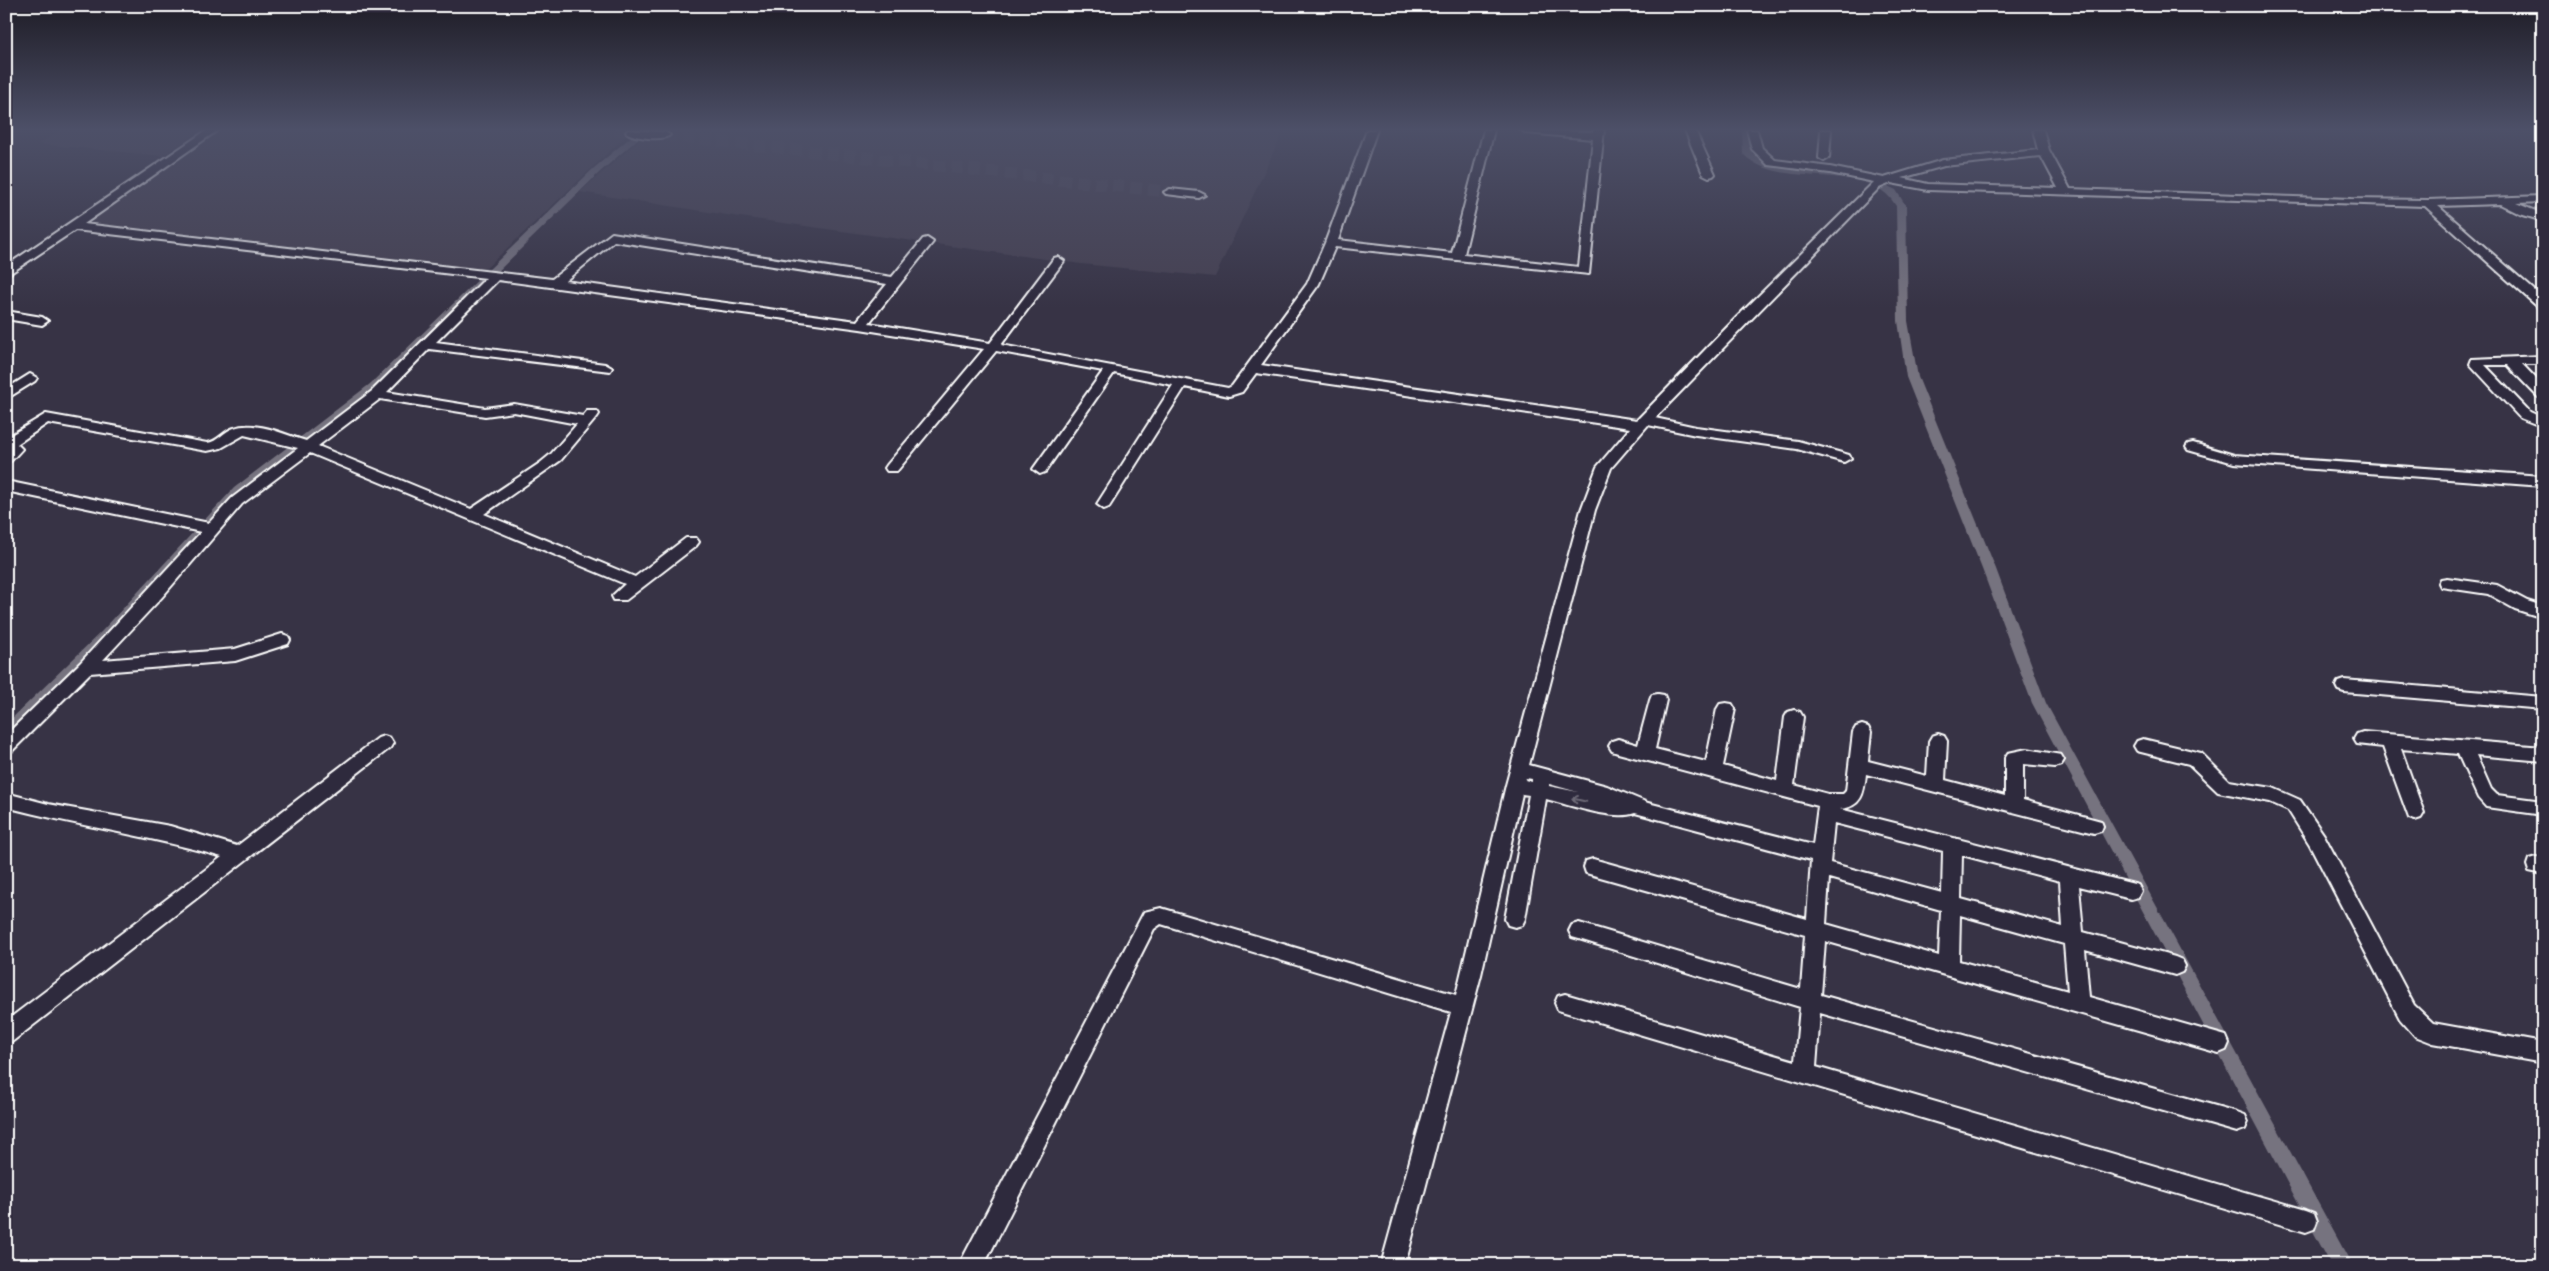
<svg xmlns="http://www.w3.org/2000/svg" width="2549" height="1271" viewBox="0 0 2549 1271" font-family="Mynerve,sans-serif">
<style>
.built{fill:#444051}
.lines{fill:none;stroke-linecap:round;stroke-linejoin:round}
.canal{fill:#76737f;fill-rule:evenodd}
.minor-tunnel{stroke:#4b4758;stroke-width:12;stroke-dasharray:12 6;stroke-linecap:butt}
.minor-casing{stroke:#fff;stroke-width:4}
.minor{fill:#2f2a3d;fill-rule:evenodd}
.oneway{stroke:#6d6a77}
</style>
<rect width="100%" height="100%" fill="#373345"/>
<filter id="ink" filterUnits="userSpaceOnUse"><feTurbulence type="fractalNoise" baseFrequency=".02" numOctaves="2"/><feDisplacementMap in="SourceGraphic" scale="10" xChannelSelector="R" yChannelSelector="G"/><feConvolveMatrix kernelMatrix="1 2 1 2 8 2 1 2 1" color-interpolation-filters="sRGB"/></filter>
<g filter="url(#ink)">
<path class="built" d="M61,130H201L163,156L38,144Z
M214,130H593L629,133L481,273L82,221Z
M650,130H1284L1215,277L1081,264L740,217L580,192Z"/>
<g class="lines">
<path class="canal" d="M639,130H648L600,172L378,388L242,494L112,637L11,737L6,739V724L102,631L234,488L370,384L594,168Z
M1742,130H1750L1752,153L1771,165L1871,178L1896,190L1906,206L1908,321L1918,377L1996,569L2046,703L2352,1265H2331L2032,703L1982,569L1906,377L1898,321L1896,206C1869,157 1781,193 1743,154Z"/>
<path class="minor-tunnel" d="M614,130L631,132
M665,135L1170,192"/>
<defs>
<path id="minor" d="M207,130H218L84,224L552,279L612,233L892,277L923,239L927,238L933,242L869,323L990,343L1054,258L1058,257L1064,261L1001,345L1228,388L1232,386L1307,284L1325,243L1367,130H1377L1338,240L1452,253L1484,130H1494L1464,254L1579,267L1593,139L1526,133L1521,130L1593,132L1594,130H1604L1589,274L1335,247L1319,284L1261,365L1637,420L1737,317L1874,182L1830,173L1768,165L1752,149L1747,130H1757L1762,148L1775,160L1830,167L1884,178L1943,160L2038,150L2033,130H2043L2049,150L2070,189L2351,199L2428,200L2543,196V202L2516,203L2543,214V221L2520,214L2500,204L2438,206L2543,298V309L2539,308L2425,206L1928,190L1891,183L1879,188L1655,418L1696,427L1798,441L1849,455L1851,458L1844,462L1797,449L1696,435L1648,425L1611,468L1595,510L1529,765L1607,786L1648,803L1813,845L1818,806L1618,753L1612,751L1609,746L1612,741L1618,739L1638,745L1650,700L1652,695L1658,694L1664,695L1666,700L1655,749L1706,762L1717,709L1720,704L1726,703L1732,704L1735,709L1723,766L1777,781L1785,717L1788,712L1794,710L1800,712L1803,717L1794,785L1828,794H1843L1846,791L1853,732L1856,727L1862,725L1868,727L1871,732L1868,761L1927,776L1929,741L1932,736L1938,734L1944,736L1947,741L1945,780L2005,796V758L2008,753L2027,749L2061,755L2064,760L2061,765L2055,767L2023,764V800L2101,821L2103,826L2101,831L2094,833L1866,774C1864,793 1862,807 1840,809L2138,885L2141,891L2138,897L2131,899L2079,886L2083,932L2175,957L2182,960L2185,966L2182,972L2175,975L2085,950L2089,997L2226,1036L2229,1043L2226,1050L2219,1053L1825,941L1821,995L2237,1112L2245,1115L2248,1122L2245,1129L2237,1132L1820,1013L1816,1067L2306,1210L2314,1213L2317,1221L2314,1229L2306,1232L1558,1010L1555,1003L1558,996L1565,994L1795,1061L1800,1007L1579,939L1572,937L1569,931L1572,925L1579,923L1801,989L1805,935L1593,875L1586,873L1584,867L1586,861L1593,859L1807,919L1811,860L1635,813C1613,821 1570,805 1546,799L1525,919L1522,925L1515,927L1508,925L1505,919L1529,795L1522,794L1481,975L1405,1265H1381L1451,1012L1161,924L1154,929L984,1265H959L1144,912L1161,908L1456,995L1506,785L1581,510L1597,467L1630,428L1256,373L1242,392L1229,396L1185,387L1109,507L1104,509L1097,504L1173,385L1114,373L1045,472L1040,474L1033,469L1103,371L996,351L897,471H887L885,468L887,465L984,349L860,329L498,280L436,342L605,364L612,368L610,371L429,349L387,392L485,408L514,404L583,416L587,411H597L599,414L597,417L561,460L484,514L635,577L686,538H696L699,542L696,546L626,600H614L612,596L625,584L310,453L242,504L162,597L103,660L235,649L282,634L288,636L290,640L288,644L235,661L90,673L12,751L6,753V735L80,663L201,532L6,491V481L209,523L232,498L298,448L244,435L221,448L207,451L48,423L17,444L22,449L11,461L6,462V438L46,414L207,443C218,442 224,431 234,428C255,420 286,435 306,441L372,391L486,278L75,230L6,276V266ZM2041,156L2058,188L1928,184L1902,178L1944,166ZM614,241L887,284L857,321L565,281ZM380,399L485,416L514,412L577,424L551,454L540,463L471,509L318,446ZM1526,778L1532,779V782L1525,780ZM1549,784L1578,792L1549,786ZM1834,823L1943,851L1942,893L1830,863ZM1962,855L2060,881L2063,927L1961,899ZM1829,878L1941,910L1939,956L1826,924ZM1960,915L2064,944L2068,991L1959,961Z
M628,130L665,132L670,135C663,141 633,138 626,132Z
M1685,130H1695L1715,174L1713,176L1709,177L1703,174Z
M1821,130H1831L1829,158L1824,161L1819,158Z
M1170,189L1199,192L1205,195L1199,198L1166,194L1164,192Z
M6,311L42,317L48,321L42,325L6,319Z
M2543,356V364H2522L2543,386V398L2538,397L2507,365H2485L2530,412L2543,418V427L2520,418L2470,364L2472,359Z
M30,374L37,378L35,381L6,399V389Z
M2193,443L2234,455L2543,476V486L2234,463L2188,450L2186,447L2188,444Z
M2447,578L2497,585L2527,601L2543,606V618L2515,609L2488,594L2441,587L2439,583L2441,579Z
M2344,680L2543,697V709L2344,692L2338,690L2336,686L2338,682Z
M2363,732L2543,747V761L2476,755L2491,789L2497,795L2543,801V815L2486,807L2478,798L2458,754L2401,749L2424,813L2421,818L2415,820L2409,818L2383,747L2357,744L2354,739L2357,734Z
M384,736L390,738L393,743L390,748L13,1041L6,1043V1021L222,857C151,836 78,826 6,807V793L48,804L170,826L237,846L378,738Z
M2143,739L2201,753L2229,781L2273,788L2300,800L2324,835L2414,1005L2433,1023L2543,1043V1063L2433,1043L2415,1036L2400,1019L2310,845L2288,810L2270,802L2218,792L2189,764L2137,751L2134,746L2137,741Z
M2536,857L2543,858V874L2529,871L2527,865L2529,859Z"/>
</defs>
<use href="#minor" class="minor-casing"/>
<use href="#minor" class="minor"/>
</g>
<defs><path id="oneway-shaft" d="M-6 0H5M1.5-3L5.5 0L1.5 3" fill="none" stroke-width="1.6" stroke-linecap="round" stroke-linejoin="round" transform="scale(1.25)"/></defs>
<use class="oneway" href="#oneway-shaft" transform="translate(1579 800) rotate(-167)"/>
</g>
<linearGradient id="sky" x2="0" y2="1"><stop stop-color="#1e1c26"/><stop offset="0.42" stop-color="#4d5068"/><stop offset="1" stop-color="#4d5068" stop-opacity="0"/></linearGradient>
<rect width="2549" height="308" fill="url(#sky)"/>
<rect width="2549" height="1271" fill="none" stroke="#2f2a3d" stroke-width="25"/>
<rect x="12" y="12" width="2524" height="1246" fill="none" stroke="#fff" stroke-width="2" filter="url(#ink)"/>
</svg>
